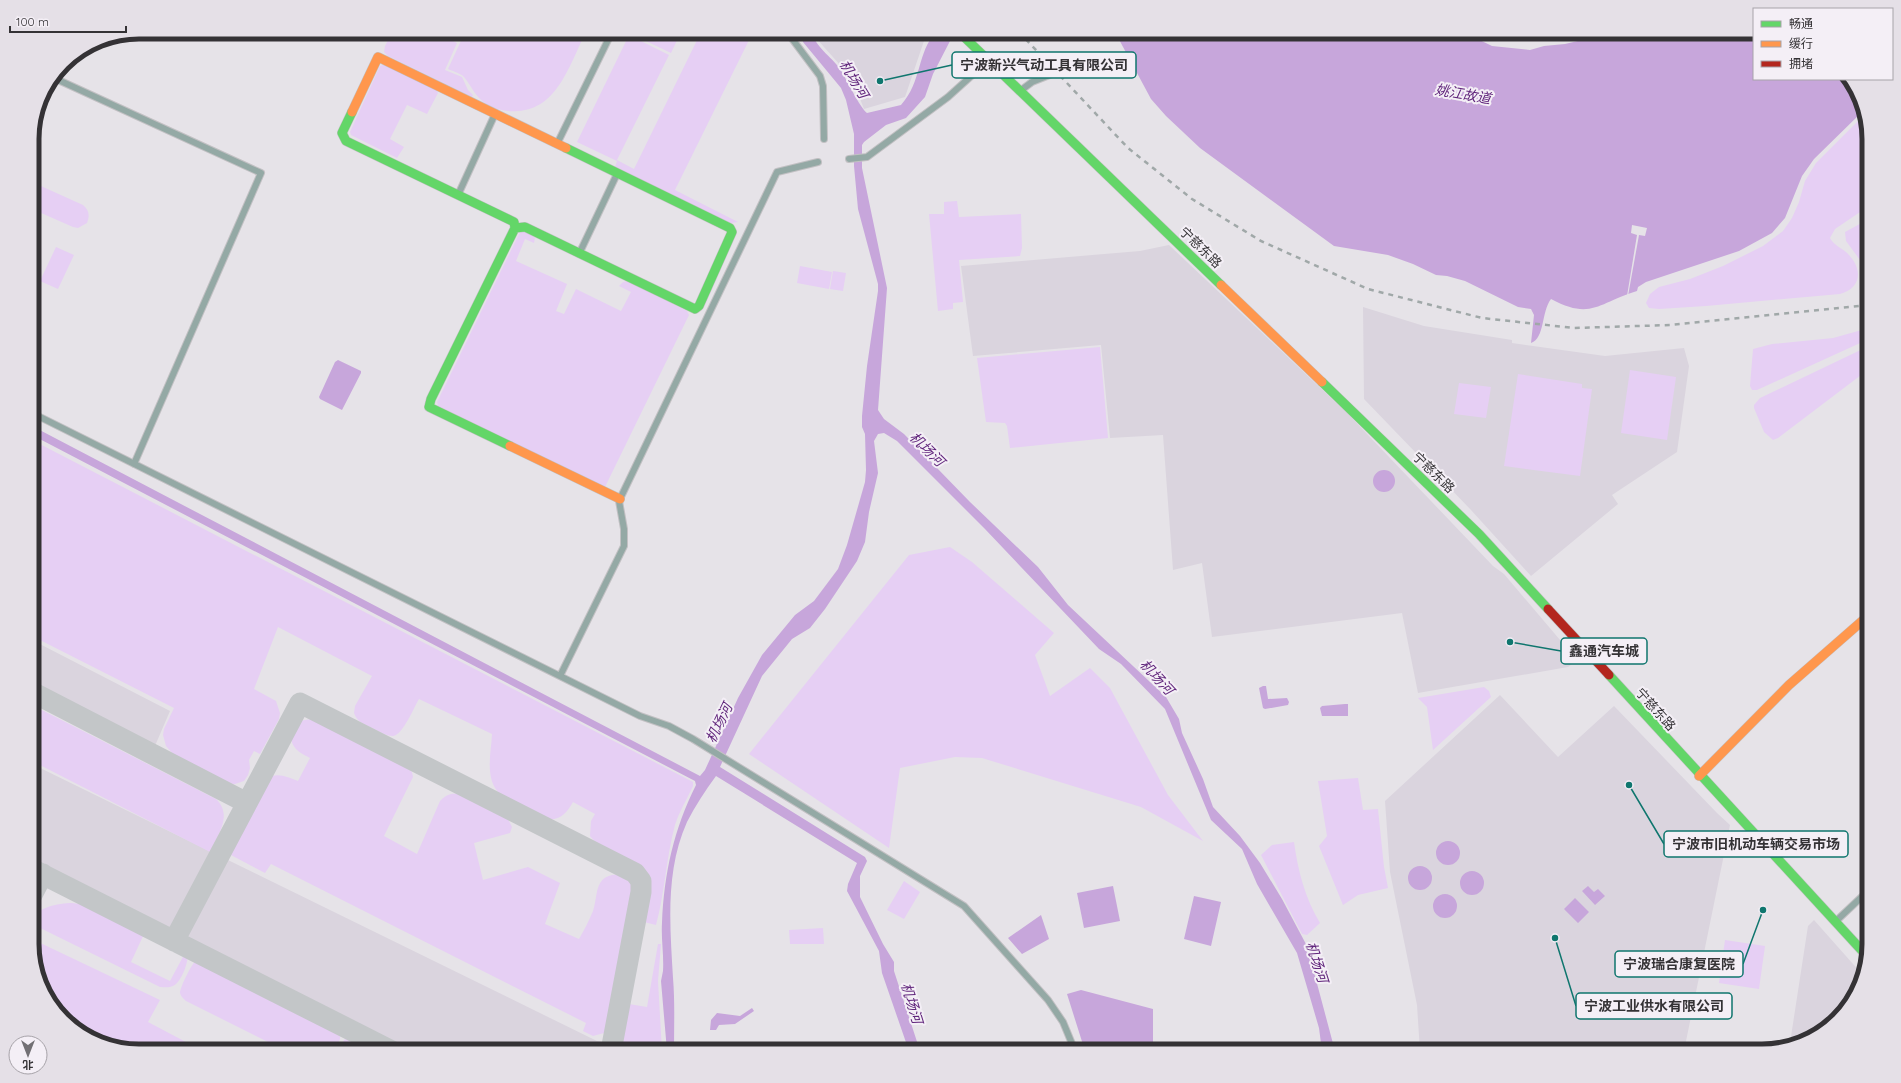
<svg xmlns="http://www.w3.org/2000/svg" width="1901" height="1083" viewBox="0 0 1901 1083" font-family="Quicksand,'Noto Sans SC',sans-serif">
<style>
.built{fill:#dad4de}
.green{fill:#e6cff4}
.water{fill:#c7a6db}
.pier{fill:#e6e3e8}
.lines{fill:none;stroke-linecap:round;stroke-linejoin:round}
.taxiway{stroke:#c3c6c8;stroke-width:21}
.street-casing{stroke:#c2c0c3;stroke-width:8}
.fast-casing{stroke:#c2c0c3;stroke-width:10}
.slow-casing{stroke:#c2c0c3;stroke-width:10}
.jam-casing{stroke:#c2c0c3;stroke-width:10}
.street{stroke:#94a9a5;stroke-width:6}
.fast{stroke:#63d668;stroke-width:9}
.slow{stroke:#ff974d;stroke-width:9}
.jam{stroke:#b3261e;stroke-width:9}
.rail{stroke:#a0a8a8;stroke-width:2.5;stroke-dasharray:5 5;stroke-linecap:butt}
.labels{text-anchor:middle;stroke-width:4;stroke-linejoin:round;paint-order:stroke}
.street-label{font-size:13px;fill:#343235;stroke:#f4eff6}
.water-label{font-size:14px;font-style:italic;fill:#61267c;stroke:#f4eff6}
.rim{fill:none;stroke:#343235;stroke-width:5}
.leader{fill:none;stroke:#0f766e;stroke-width:1.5}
.callout-dot{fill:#0f766e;stroke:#f4eff6;stroke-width:1.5}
.callout{fill:#f4eff6;stroke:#0f766e;stroke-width:1.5}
.callout-label{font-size:14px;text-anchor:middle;font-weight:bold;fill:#343235}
</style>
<rect width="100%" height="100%" fill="#e6e3e8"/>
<path class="built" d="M815,32H927L905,97L864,109L859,96L841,66L815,37Z
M1169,245L1348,414L1493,566L1504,574L1577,660L1568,667L1418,693L1402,613L1212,637L1202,563L1173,570L1163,435L1110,438L1101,345L973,356L961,266L1140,251Z
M1363,307L1424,326L1512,340V343L1605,356L1684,348L1689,366L1677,452L1612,495L1618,504L1531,576L1471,510L1364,399Z
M32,640L170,711L148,762L32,703Z
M1500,695L1558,757L1614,706L1717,813L1730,825L1684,1051H1420L1417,1005L1390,872L1385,801Z
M32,764L597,1041L620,1046L619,1051H380L32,874Z
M1814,920L1861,973L1855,997L1815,1036L1790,1043L1808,926Z"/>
<path class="green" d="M392,32H454L451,40L457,43L445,70L462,77L468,90L473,95L472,97L388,56L384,52L385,46Z
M465,32H586C570,63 558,109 518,111C507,112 497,110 488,105C474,96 473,88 464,77C460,73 452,71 448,69Z
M627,32H681L671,53Z
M701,32H753L675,190L738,222L731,223L728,222L615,167L617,161L577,142L629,35L669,55L617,160L634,169Z
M383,65H388L436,89L438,93L427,114L407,105L390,139L404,147L397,158L351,135L350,132L380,66Z
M1863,116L1869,133V206L1835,229L1830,238C1834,246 1843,248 1849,255C1863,270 1861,288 1840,294L1706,306L1659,309L1649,308L1646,303L1650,294L1659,287L1690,279L1723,266L1763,246L1783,231L1792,218L1799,202L1805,181L1816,163Z
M32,182L83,205C89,210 90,215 87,223L78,228L73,227L32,209Z
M957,201L959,217L1021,214L1022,248L1020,256L959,260L963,302L953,303V309L938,311L929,214H944V202Z
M1869,219V260H1860L1846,241L1845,232Z
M524,231L530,233L535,238L534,243L525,239L516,261L567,284L556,311L564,314L576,289L621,311L631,292L619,286L623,282L628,281L687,311L689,315L605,487L438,406L437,402L520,232Z
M56,247L74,255L58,289L40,281Z
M800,266L832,272L829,289L797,283Z
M833,271L846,273L843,291L830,289Z
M1869,328V339L1757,390H1752L1750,386L1753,349L1772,344L1833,338Z
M1869,346V369L1778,438L1773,440L1764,432L1754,408V405L1760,398Z
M1100,347L1108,438L1010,448L1007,426L1005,423L986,422L977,358Z
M1630,370L1676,377L1667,440L1621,433Z
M1518,374L1582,384V388L1592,389L1580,476L1504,466Z
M1459,383L1491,387L1486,418L1454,414Z
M32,440L693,782V786C687,799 679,812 675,825C666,858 665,892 656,925L644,922C648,898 656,878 633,862C627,858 619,856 613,852C604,848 596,844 590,836L591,821L595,814L573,802C567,813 560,821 546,819L501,795C484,780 491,754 492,734L419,699C414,707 403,735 393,736C386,736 378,731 372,728C364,724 357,722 354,713L355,706L372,676L278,627L254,689L276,701L280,713L279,719L260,754L254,751L249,760L250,768L248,775L244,781L235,784H223L178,760L166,746L163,735L164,729L174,708L32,636Z
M950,547L972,562L1054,633L1035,655L1050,696L1090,668L1110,688L1168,795L1203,841L1141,807L982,758L955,757L900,768L889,848L749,754L909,555Z
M1484,687L1489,691L1491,697L1433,750L1427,707L1418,698Z
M32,705L216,799C233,815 218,835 210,852L32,761Z
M312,719L407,767L412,772L413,777L384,836L417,854L440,801C446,795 450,793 458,794L507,817L512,827L510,833L474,843L483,880L528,867L560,883L545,924L579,939C584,930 589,921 593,911C598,897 594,879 612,875C618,874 623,875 627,878C633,883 634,887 634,895L607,1027L604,1033L593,1036L583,1031L586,1023L271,864L265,873L229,854L266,780C276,771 287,777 298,781L310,758C297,752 289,746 291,730L299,721Z
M1358,778L1363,810L1378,809L1384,867L1388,888L1358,895L1343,905L1319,846L1327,836L1318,781Z
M1294,842C1298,871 1305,898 1320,923L1307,935L1302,934L1261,855L1272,845Z
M904,881L920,892L904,919L887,910Z
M72,903L86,905L144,934L131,962L170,981L185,953L187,952C190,960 181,983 173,986C169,988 163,987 160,987L32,924C32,907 60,903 72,903Z
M823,928L824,944H790L789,930Z
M32,939L160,1000L148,1022L203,1051H140L86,1037L50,1003L32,950Z
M1725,940L1765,946L1759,989L1719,983Z
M658,944H661L658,981L662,1051H620L629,1004L647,1007Z
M198,958L339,1030L340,1032V1039L334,1051H286L186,1001C184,999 181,997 180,993C180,987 193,961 198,958Z
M351,1036L379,1051H339L344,1040Z"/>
<path class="water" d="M801,32H812C815,47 831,56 840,69C846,78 860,108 867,113L901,105C922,82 917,52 936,32H956L950,41L933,74L925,97L906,118L886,125L864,142L862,145V168L887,288L878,410L884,419L904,434L970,502L1038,567L1068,605L1166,697L1179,719L1182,733L1203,779L1213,807L1240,836L1260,863L1282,899L1307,946L1335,1051H1322L1319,1028L1297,953L1257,884L1242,849L1211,820L1165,709L1121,664L1099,649L985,529L897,441L884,433L878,434L874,441L878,473L869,512L865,542L857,561L825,609L810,628L792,639L762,676L720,767L865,857L867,861L860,876V897L883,944L894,962V971L920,1051H909L882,973L879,951L847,891L848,884L857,863L716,776C705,791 695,806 687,822C665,871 670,926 673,978C675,1002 674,1027 674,1051H667L661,981L663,971C664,955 661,939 662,923C664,873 674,829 696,785L695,781L32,435V426L700,776L705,770L738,698L762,655L795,615L814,601L838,569L847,545L865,482L866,470L865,434L862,427V416L867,366L878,291V284L858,209L854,166V134L846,100L841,88L803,42Z
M1115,32H1463L1492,46L1530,50L1544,46L1565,44L1582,40L1595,32H1754V79H1850L1862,112L1814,159L1802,176L1785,218L1772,233L1739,251L1646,282L1638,287L1637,291C1599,302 1592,321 1551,299C1541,312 1545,338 1531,343L1534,315L1531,309L1518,307L1465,281L1447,276L1436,275L1413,264L1388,255L1334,246L1200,148L1166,116L1151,99Z
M338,360L361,371V373L342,410L320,399L319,397L335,362Z
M1373 481a11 11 0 1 1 22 0a11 11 0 1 1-22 0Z
M1263,686H1266L1268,699L1287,698L1289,702L1288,705L1265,709L1263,708L1259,688Z
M1345,704H1348V716H1322L1320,708L1322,706Z
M1436 853a12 12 0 1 1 24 0a12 12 0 1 1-24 0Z
M1408 878a12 12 0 1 1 24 0a12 12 0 1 1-24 0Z
M1460 883a12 12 0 1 1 24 0a12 12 0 1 1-24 0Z
M1113,886L1120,921L1084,928L1077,893Z
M1588,886L1594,892L1598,889L1605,896L1595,905L1582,891Z
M1433 906a12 12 0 1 1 24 0a12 12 0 1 1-24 0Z
M1194,896L1221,902L1211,946L1184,939Z
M1575,898L1589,912L1578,923L1564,909Z
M1041,915L1049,939L1022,954L1008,938Z
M1081,990L1153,1009V1049L1150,1051H1085L1067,994Z
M752,1008L754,1011L735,1024L719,1025L716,1030H710L711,1020L717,1013L740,1016Z"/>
<path class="pier" d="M1632,225L1647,228L1645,236L1639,235L1628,296H1627L1637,235L1631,233Z"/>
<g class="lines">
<path class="taxiway" d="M32,692L247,803
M32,869L392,1051
M32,895L43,874
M174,941L300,703L635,873L641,881V892L611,1051"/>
<defs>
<path id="street" d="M787,32L820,76L823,86L824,139
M54,78L261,173L134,464
M1020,91L1032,82L1072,66
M557,144L612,32
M849,159L867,157L948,97L989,60
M458,195L495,114
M579,254L617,174
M32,413L640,716L669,726L693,739L964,906L1048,1000L1063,1022L1075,1051
M560,676L624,546V529L619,501L777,172L818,162
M1835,922L1869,890"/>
<path id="fast" d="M959,32L1221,285
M352,112L342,133L346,141L514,222L515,228L431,399L429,407L510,446
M515,228L525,227L695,309L699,306L732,232L730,228L566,148
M1322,382L1479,534L1548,609
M1609,675L1866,955"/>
<path id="slow" d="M352,112L378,57L566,148
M1221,285L1322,382
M510,446L620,499
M1699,776L1789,685L1869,615"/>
<path id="jam" d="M1548,609L1609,675"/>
</defs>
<use href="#street" class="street-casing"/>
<use href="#fast" class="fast-casing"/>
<use href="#slow" class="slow-casing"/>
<use href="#jam" class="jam-casing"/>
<use href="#street" class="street"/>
<use href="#fast" class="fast"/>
<use href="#slow" class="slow"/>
<use href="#jam" class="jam"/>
<path class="rail" d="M1019,32L1128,148L1192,199L1261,241L1368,289L1482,318L1574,328L1670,325L1869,305"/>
</g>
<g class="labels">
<g class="street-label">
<text transform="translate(1201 247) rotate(44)" y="5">宁慈东路</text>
<text transform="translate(1434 472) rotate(44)" y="5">宁慈东路</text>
<text transform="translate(1656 709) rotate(48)" y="5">宁慈东路</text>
</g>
<g class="water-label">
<text transform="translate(854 79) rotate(59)" y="5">机场河</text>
<text transform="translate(1463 94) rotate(10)" y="5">姚江故道</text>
<text transform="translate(927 449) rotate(44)" y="5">机场河</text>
<text transform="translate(1157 677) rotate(47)" y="5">机场河</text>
<text transform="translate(719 723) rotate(-64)" y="5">机场河</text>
<text transform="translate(1317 962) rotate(72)" y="5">机场河</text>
<text transform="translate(912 1003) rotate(73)" y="5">机场河</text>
</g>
</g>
<path d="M0 0H1901V1083H0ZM139 39H1762A100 100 0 0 1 1862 139V944A100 100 0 0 1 1762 1044H139A100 100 0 0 1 39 944V139A100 100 0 0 1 139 39Z" fill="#e5e0e7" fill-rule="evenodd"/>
<path class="rim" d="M139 39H1762A100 100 0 0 1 1862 139V944A100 100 0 0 1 1762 1044H139A100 100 0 0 1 39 944V139A100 100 0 0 1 139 39Z"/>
<path class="leader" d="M880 81L952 65M1510 642L1561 651M1629 785L1664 844M1763 910L1743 964M1555 938L1576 1006"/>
<g class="callout-dot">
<circle cx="880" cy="81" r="4"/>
<circle cx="1510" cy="642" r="4"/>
<circle cx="1629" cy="785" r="4"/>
<circle cx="1763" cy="910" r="4"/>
<circle cx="1555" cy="938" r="4"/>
</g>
<g class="callout">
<rect x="952" y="52" width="184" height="26" rx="4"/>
<rect x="1561" y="638" width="86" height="26" rx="4"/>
<rect x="1664" y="831" width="184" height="26" rx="4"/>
<rect x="1615" y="951" width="128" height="26" rx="4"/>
<rect x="1576" y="993" width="156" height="26" rx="4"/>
</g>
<g class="callout-label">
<text x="1044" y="70">宁波新兴气动工具有限公司</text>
<text x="1604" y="656">鑫通汽车城</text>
<text x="1756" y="849">宁波市旧机动车辆交易市场</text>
<text x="1679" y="969">宁波瑞合康复医院</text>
<text x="1654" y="1011">宁波工业供水有限公司</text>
</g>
<rect x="1753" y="8" width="140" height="72" fill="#f4eff6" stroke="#a7a3a9"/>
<rect x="1761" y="21" width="20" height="6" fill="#63d668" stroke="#a7a3a9"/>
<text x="1789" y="28" font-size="12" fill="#343235">畅通</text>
<rect x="1761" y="41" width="20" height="6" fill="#ff974d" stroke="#a7a3a9"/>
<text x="1789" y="48" font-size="12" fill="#343235">缓行</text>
<rect x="1761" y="61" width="20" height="6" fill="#b3261e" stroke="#a7a3a9"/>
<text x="1789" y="68" font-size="12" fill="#343235">拥堵</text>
<g transform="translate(28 1055) rotate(180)"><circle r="19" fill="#f4eff6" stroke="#a7a3a9"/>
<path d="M0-3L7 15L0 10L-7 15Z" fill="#727074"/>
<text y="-6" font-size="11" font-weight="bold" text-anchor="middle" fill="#343235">北</text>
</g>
<path d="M10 26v6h116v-6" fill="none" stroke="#343235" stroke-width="2"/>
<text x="16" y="26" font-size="12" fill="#343235" stroke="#f4eff6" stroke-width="3" paint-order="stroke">100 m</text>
</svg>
